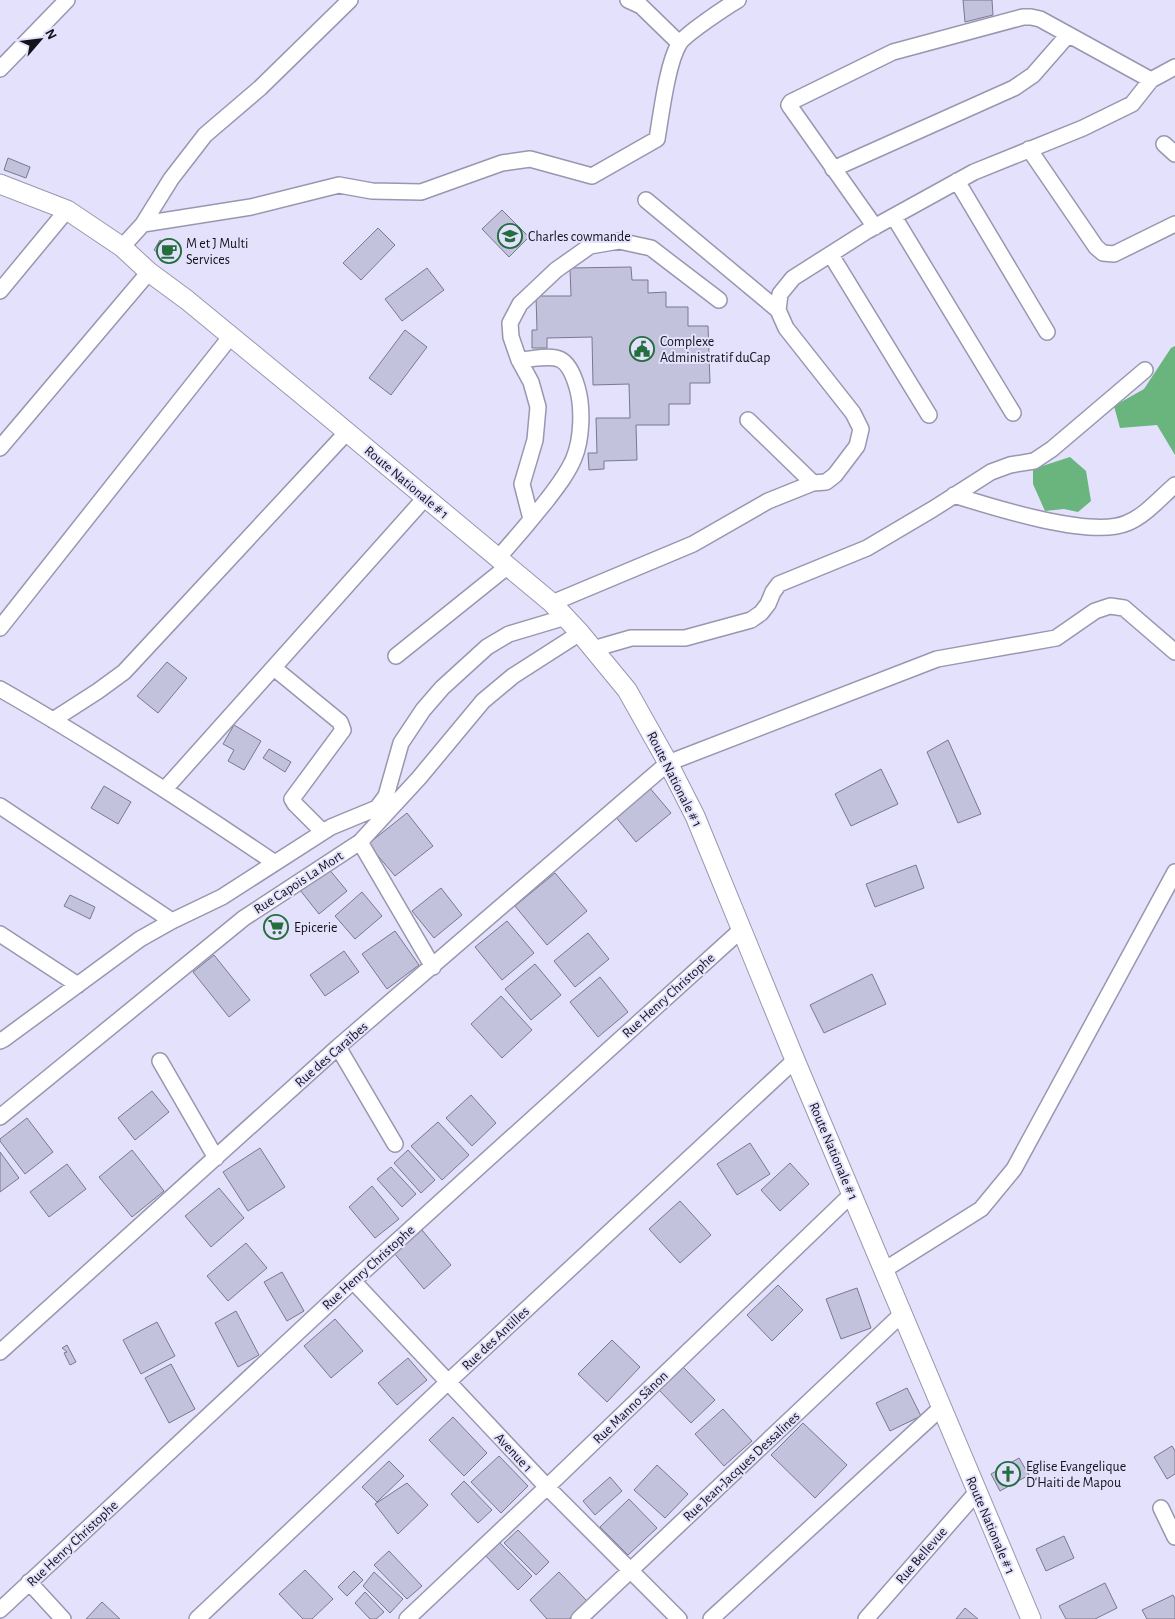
<svg xmlns="http://www.w3.org/2000/svg" width="1175" height="1619" viewBox="0 0 1175 1619" font-family="'Alegreya Sans',sans-serif">
<style>
.water{fill:#6ab47d}
.building{fill:#c3c2dc;stroke:#7a7890}
.lines{fill:none;stroke-linecap:round;stroke-linejoin:round}
.minor-casing{stroke:#9897af;stroke-width:18}
.major-casing{stroke:#9897af;stroke-width:21}
.minor{stroke:#fff;stroke-width:15}
.major{stroke:#fff;stroke-width:19}
.labels{text-anchor:middle;stroke-width:4;stroke-linejoin:round;paint-order:stroke}
.poi-label{font-size:14px;fill:#13121b;stroke:#e3e1fc;text-anchor:start}
.street-label{font-size:14px;fill:#13121b;stroke:#e3e1fc}
</style>
<rect width="100%" height="100%" fill="#e3e1fc"/>
<path class="water" d="M1175,346V455L1157,425L1120,428L1114,406L1144,389L1171,348Z
M1070,457L1086,471L1091,501L1078,512L1064,509L1045,511L1033,484V469Z"/>
<path class="building" d="M963,0H992L993,15L965,22Z
M8,158L30,167L26,178L4,170Z
M502,210L529,237L509,257L482,229Z
M378,228L395,245L361,280L343,263Z
M160,240L166,244L168,241L178,248L170,261L154,250Z
M631,267L632,280H648V293L666,292V307H688V326H708L710,383H690V404H669V425H636L637,460L604,461V469L589,470L588,453H597L596,418H630L629,384L593,385L592,337L547,338V348H532V330H537L536,296H571L570,268Z
M427,268L444,290L402,321L385,299Z
M405,330L427,347L391,395L369,378Z
M167,662L187,678L158,713L137,696Z
M234,725L261,741L244,770L228,761L234,750L223,744Z
M948,740L981,814L958,823L927,752Z
M269,749L291,762L285,772L263,758Z
M881,769L898,804L851,826L835,794Z
M104,786L131,802L118,824L91,808Z
M649,787L671,813L636,842L615,816Z
M407,813L433,846L395,876L368,844Z
M916,865L924,888L875,907L866,884Z
M328,868L347,891L319,914L300,890Z
M555,873L587,911L547,945L515,906Z
M441,888L462,915L434,938L412,911Z
M362,892L382,916L355,939L335,916Z
M70,895L95,907L90,919L64,906Z
M507,921L534,953L502,980L475,947Z
M395,931L419,965L387,989L362,954Z
M588,933L609,959L575,987L554,961Z
M344,951L359,972L325,996L310,975Z
M214,955L250,1000L229,1017L193,972Z
M535,964L561,995L531,1020L505,989Z
M872,974L886,1004L824,1033L810,1005Z
M600,977L628,1012L598,1037L570,1002Z
M501,996L532,1030L502,1058L471,1024Z
M152,1091L169,1112L135,1140L118,1118Z
M471,1095L496,1123L472,1146L446,1118Z
M27,1118L53,1152L25,1174L0,1141V1139Z
M438,1122L469,1155L442,1180L411,1146Z
M750,1143L770,1174L737,1195L717,1164Z
M260,1148L285,1187L248,1211L223,1172Z
M132,1150L164,1191L132,1217L99,1177Z
M408,1150L435,1180L421,1193L394,1163Z
M0,1152L19,1178L0,1192Z
M790,1163L809,1184L780,1211L761,1190Z
M67,1164L86,1189L49,1217L30,1192Z
M391,1167L416,1194L402,1207L377,1179Z
M372,1186L399,1219L375,1238L349,1207Z
M219,1188L244,1218L211,1247L185,1216Z
M680,1201L711,1235L680,1263L649,1229Z
M422,1230L451,1265L424,1289L394,1253Z
M246,1243L267,1268L228,1301L207,1276Z
M282,1272L304,1311L287,1321L264,1282Z
M778,1285L803,1310L772,1341L747,1315Z
M857,1288L871,1328L841,1339L826,1299Z
M236,1311L259,1355L238,1367L215,1323Z
M335,1319L363,1351L331,1378L304,1346Z
M157,1322L175,1356L141,1374L123,1340Z
M612,1340L640,1367L607,1402L578,1374Z
M67,1345L76,1362L70,1365L64,1353L67,1352L62,1348Z
M408,1358L427,1380L397,1405L378,1383Z
M171,1364L195,1409L169,1423L145,1378Z
M683,1367L715,1400L691,1423L659,1390Z
M907,1388L921,1416L890,1431L876,1403Z
M723,1409L752,1441L724,1466L695,1434Z
M453,1417L487,1453L464,1476L429,1440Z
M803,1423L847,1465L815,1498L771,1455Z
M1172,1446L1175,1451V1474L1167,1479L1154,1457Z
M499,1456L528,1486L501,1513L471,1482Z
M1019,1458L1029,1475L1000,1491L991,1474Z
M389,1461L404,1476L377,1502L362,1487Z
M657,1465L688,1494L665,1518L634,1490Z
M610,1477L622,1491L595,1515L583,1501Z
M464,1481L492,1510L478,1523L451,1494Z
M407,1483L428,1505L398,1534L375,1504Z
M629,1499L657,1528L628,1555L600,1527Z
M518,1530L549,1562L536,1575L504,1543Z
M1064,1536L1074,1558L1046,1571L1036,1549Z
M499,1542L532,1576L518,1590L486,1556Z
M389,1551L422,1586L407,1599L374,1565Z
M305,1570L333,1599L312,1619H303L279,1594Z
M354,1571L363,1580L347,1596L338,1587Z
M374,1572L403,1599L390,1613L363,1586Z
M559,1572L587,1601L569,1619H547L530,1600Z
M1105,1583L1117,1608L1095,1619H1066L1059,1606Z
M365,1592L384,1612L376,1619H370L355,1603Z
M1173,1595L1175,1599V1619H1147L1142,1610Z
M102,1602L120,1619H86Z
M965,1608L978,1619H956Z"/>
<g class="lines">
<defs>
<path id="minor" d="M628,0L641,6L679,43
M0,69L67,0
M1164,144L1175,154
M1029,149L1096,247L1103,253L1114,254L1175,224
M833,169L1014,88L1033,75L1068,35
M957,181L1047,332
M646,200L778,310
M894,217L1013,413
M143,224L171,179L205,135L260,88L350,0
M875,227L791,108L789,105L791,102L893,52L1023,17H1031L1040,19L1151,80
M122,247L143,224L251,207L339,185L372,191L421,192L502,163L530,159L592,176L657,139C661,116 667,64 679,44C684,35 726,7 738,0
M831,255L929,415
M0,291L67,210
M748,420L813,483
M0,448L149,272
M954,495C992,507 1092,539 1127,523C1145,516 1161,497 1175,485
M531,519L522,484L535,440L538,407L531,382L519,360L511,337L510,323L520,304L556,270L590,246L619,241L651,248L719,300
M498,558C515,539 531,520 547,500C557,487 568,473 574,458C582,439 583,407 577,387C566,349 553,357 519,360
M552,603L693,544L768,501L813,483L826,482L835,475L857,446L861,429L853,413L786,328L778,310L780,294L793,278L867,231L974,172L1083,128L1132,104L1151,80L1175,67
M0,628L231,336
M593,649L631,638H685L751,620L761,613L768,604L773,592L779,584L867,548L933,509L991,472L1010,465L1034,461L1052,449L1145,370
M396,656L508,566
M274,668L340,722L343,730L292,799L295,804L323,832
M0,689C95,743 185,802 275,863
M53,720L98,691L124,672L347,432
M165,789L425,498
M0,806L172,921
M360,842L433,967
M0,934L78,985
M0,1041L4,1039L140,939L172,921L222,897L331,827L377,808L386,796L401,743L423,710L442,688L487,647L509,634L566,617
M338,1047L395,1144
M160,1061L216,1158
M0,1117L244,918L360,842L419,778L483,701L513,676L580,633
M884,1270L981,1209L1014,1169L1175,872
M353,1281L547,1487L679,1619
M0,1352L338,1047L668,763L937,659L1056,638L1095,611L1110,606L1124,608L1175,652
M1161,1508L1175,1537
M29,1582L63,1619
M0,1610L353,1281L741,930
M197,1619L448,1382L795,1060
M407,1619L547,1487L852,1194
M579,1619L903,1313
M711,1619L942,1407
M866,1619L977,1492"/>
<path id="major" d="M0,184L67,210L122,247L149,272L187,300L323,412L552,603L580,633L627,690L668,763L695,816L795,1060L1031,1619"/>
</defs>
<use href="#minor" class="minor-casing"/>
<use href="#major" class="major-casing"/>
<use href="#minor" class="minor"/>
<use href="#major" class="major"/>
</g>
<defs>
<symbol id="school-ring" viewBox="-11 -11 22 22"><circle r="9.5" fill="#e3e1fc" stroke="#236e3c" stroke-width="1.5"/><path d="M0-5L7-2L0 1L-7-2ZM-4 1L0 2.5L4 1V4Q0 6-4 4Z" fill="#236e3c"/></symbol>
<symbol id="cafe-ring" viewBox="-11 -11 22 22"><circle r="9.5" fill="#e3e1fc" stroke="#236e3c" stroke-width="1.5"/><path d="M-5.5-4.5H6V0H3Q3 3.5 0 3.5H-2.5Q-5.5 3.5-5.5 0ZM3-3.2v2h1.7v-2ZM-6 4.5H4V6H-6Z" fill="#236e3c"/></symbol>
<symbol id="civic-ring" viewBox="-11 -11 22 22"><circle r="9.5" fill="#e3e1fc" stroke="#236e3c" stroke-width="1.5"/><path d="M-.6-6.5H3V-4.5H.6V-3L4-1V1h2V6H-6V1h2V-1L-.6-3ZM-1.2 2.5V6h2.4V2.5Z" fill="#236e3c"/></symbol>
<symbol id="supermarket-ring" viewBox="-11 -11 22 22"><circle r="9.5" fill="#e3e1fc" stroke="#236e3c" stroke-width="1.5"/><path d="M-6-5.5h2.5l.6 2H6L4.5 2H-2.5L-4.4-4H-6ZM-1.5 3.2a1.3 1.3 0 1 0 .1 0ZM3 3.2a1.3 1.3 0 1 0 .1 0Z" fill="#236e3c"/></symbol>
<symbol id="church-ring" viewBox="-11 -11 22 22"><circle r="9.5" fill="#e3e1fc" stroke="#236e3c" stroke-width="1.5"/><path d="M-1.2-6h2.4v3.5h3.3v2.4h-3.3V6h-2.4V-.1h-3.3v-2.4h3.3Z" fill="#236e3c"/></symbol>
</defs>
<g fill-rule="evenodd">
<use href="#school-ring" x="496" y="222" width="28" height="28"/>
<use href="#cafe-ring" x="155" y="237" width="28" height="28"/>
<use href="#civic-ring" x="628" y="335" width="28" height="28"/>
<use href="#supermarket-ring" x="262" y="913" width="28" height="28"/>
<use href="#church-ring" x="994" y="1460" width="28" height="28"/>
</g>
<g class="labels">
<g class="poi-label">
<text x="528" y="241">Charles cowmande</text>
<text x="186" y="248">M et J Multi<tspan x="186" dy="16">Services</tspan></text>
<text x="660" y="346">Complexe<tspan x="660" dy="16">Administratif duCap</tspan></text>
<text x="294" y="932">Epicerie</text>
<text x="1026" y="1471">Eglise Evangelique<tspan x="1026" dy="16">D'Haiti de Mapou</tspan></text>
</g>
<g class="street-label">
<text transform="translate(407 482) rotate(40)" y="5">Route Nationale # 1</text>
<text transform="translate(675 779) rotate(63)" y="5">Route Nationale # 1</text>
<text transform="translate(298 882) rotate(-33)" y="5">Rue Capois La Mort</text>
<text transform="translate(668 995) rotate(-42)" y="5">Rue Henry Christophe</text>
<text transform="translate(331 1054) rotate(-41)" y="5">Rue des Caraïbes</text>
<text transform="translate(834 1151) rotate(67)" y="5">Route Nationale # 1</text>
<text transform="translate(368 1267) rotate(-42)" y="5">Rue Henry Christophe</text>
<text transform="translate(495 1338) rotate(-43)" y="5">Rue des Antilles</text>
<text transform="translate(630 1407) rotate(-44)" y="5">Rue Manno Sânon</text>
<text transform="translate(514 1452) rotate(47)" y="5">Avenue 1</text>
<text transform="translate(741 1466) rotate(-43)" y="5">Rue Jean-Jacques Dessalines</text>
<text transform="translate(991 1525) rotate(67)" y="5">Route Nationale # 1</text>
<text transform="translate(72 1543) rotate(-43)" y="5">Rue Henry Christophe</text>
<text transform="translate(921 1555) rotate(-49)" y="5">Rue Bellevue</text>
</g>
</g>
<g transform="translate(40 40) rotate(62)" stroke="#e3e1fc" stroke-width="4" paint-order="stroke">
<path d="M0-4L9 19L0 12L-9 19Z" fill="#13121b"/>
<text y="-8" font-size="14" font-weight="bold" text-anchor="middle" fill="#13121b">N</text>
</g>
</svg>
